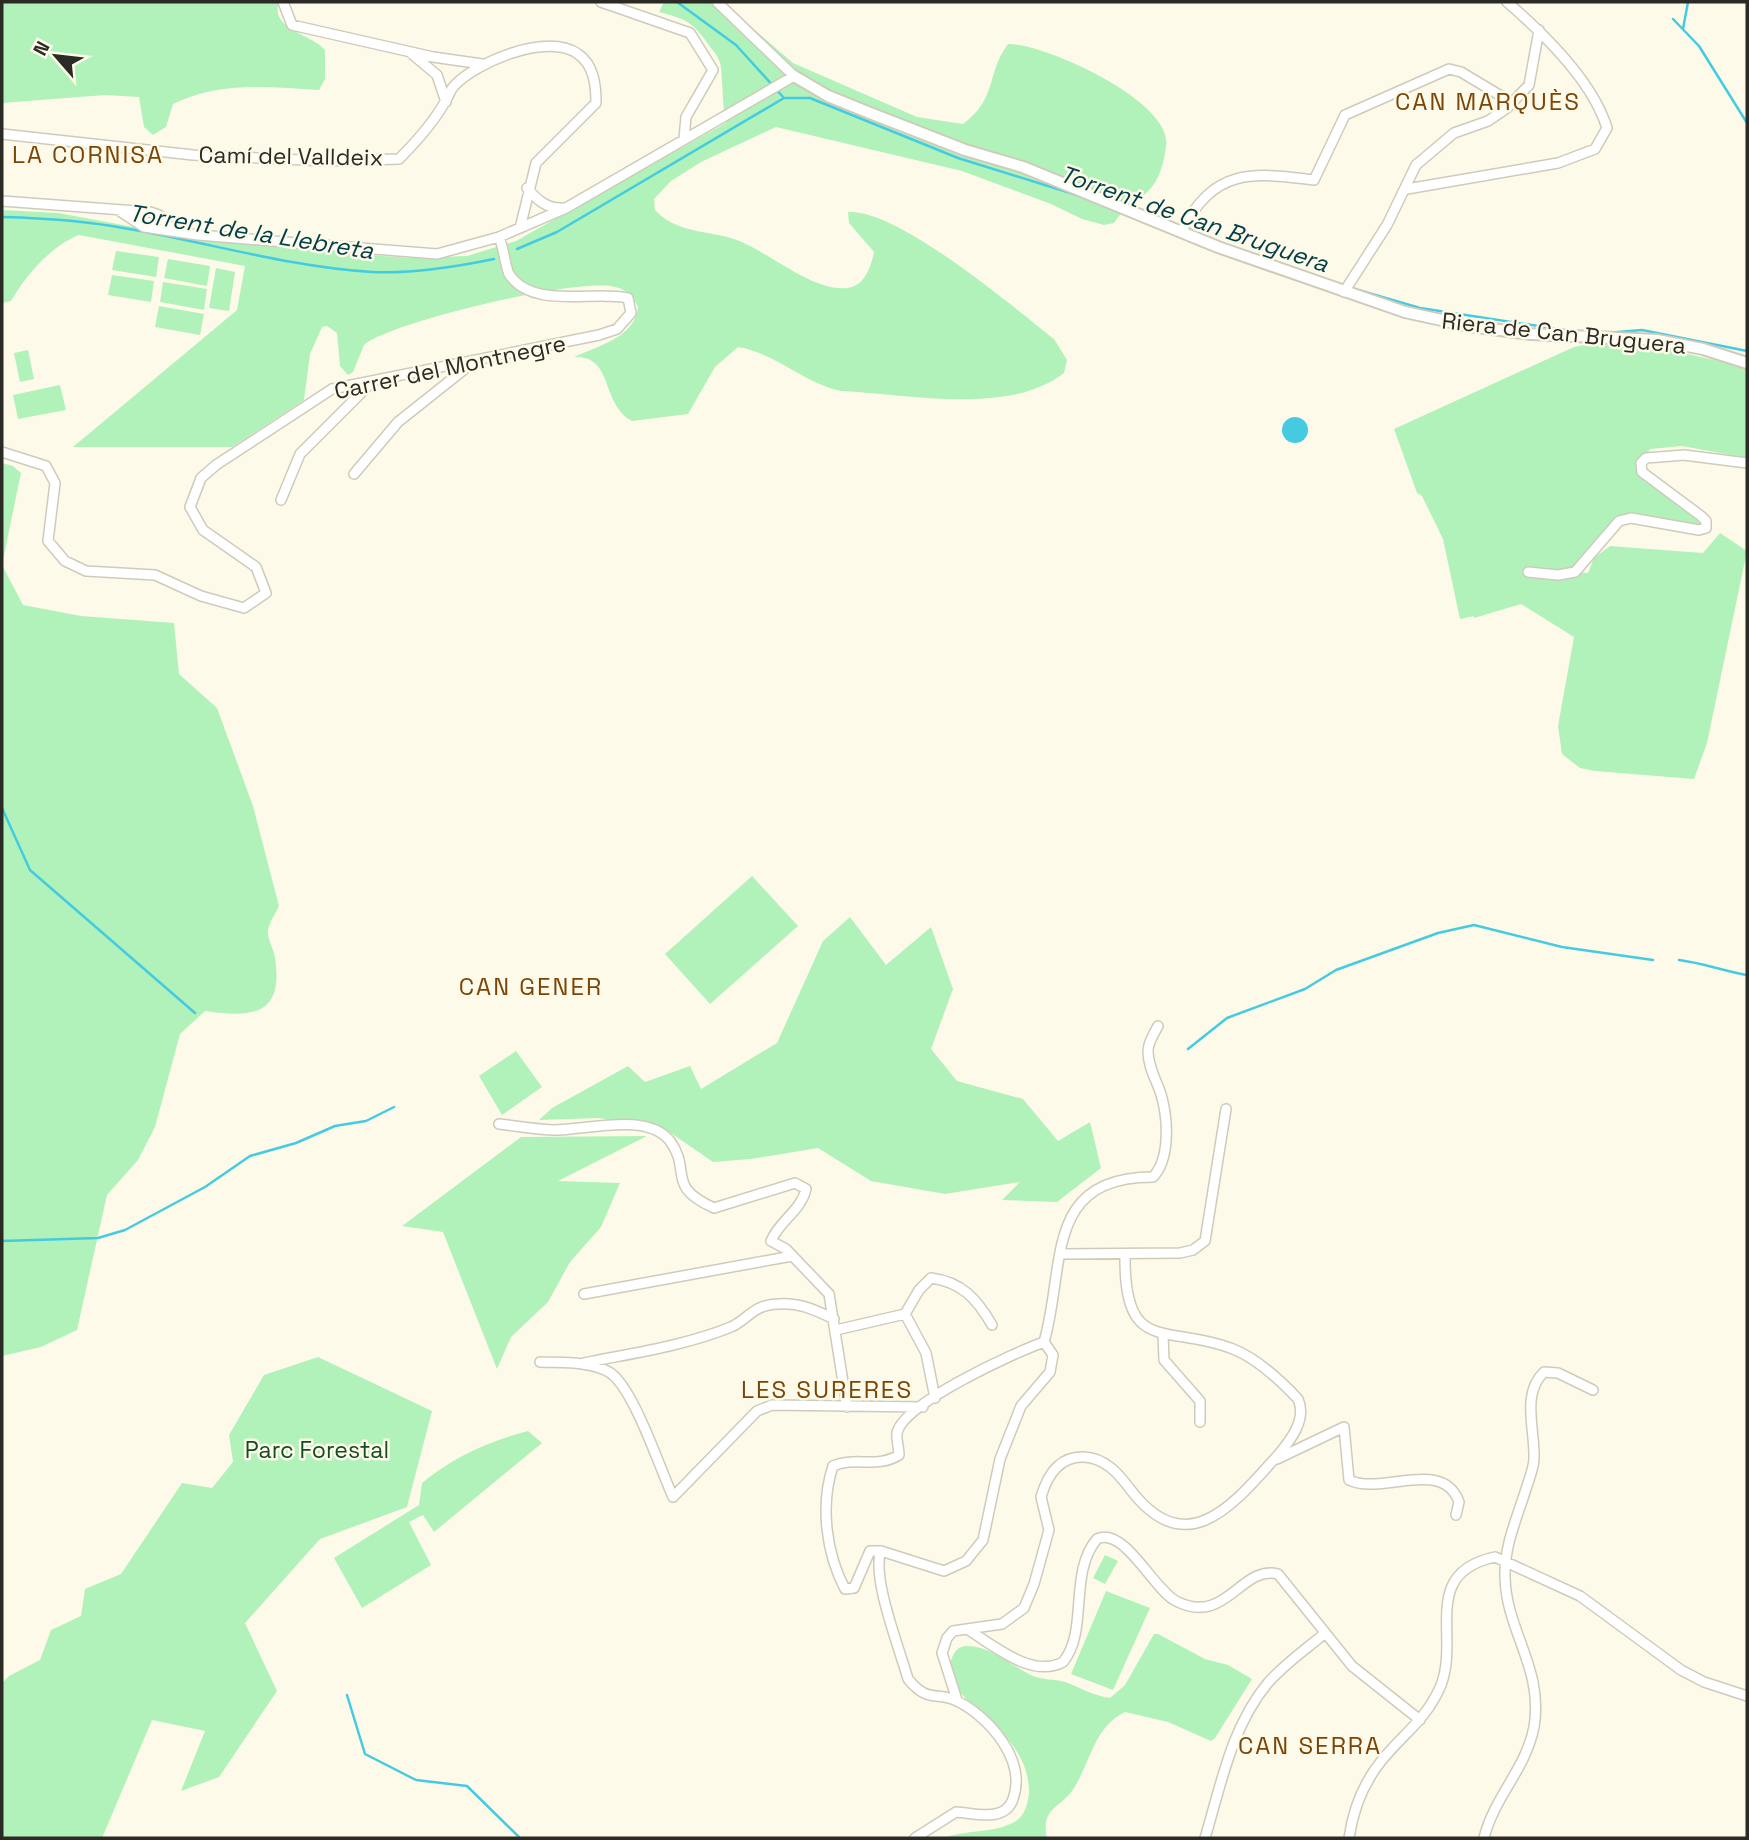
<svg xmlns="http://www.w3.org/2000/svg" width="1749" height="1840" viewBox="0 0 1749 1840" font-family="'Space Grotesk',sans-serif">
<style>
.green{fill:#b0f2ba}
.water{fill:#44cbe2}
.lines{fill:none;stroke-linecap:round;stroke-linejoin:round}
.stream{stroke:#44cbe2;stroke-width:2.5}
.minor-casing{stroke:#cfcbbb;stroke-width:12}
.tertiary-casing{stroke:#cfcbbb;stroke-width:14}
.minor{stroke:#fff;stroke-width:9}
.tertiary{stroke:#fff;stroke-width:10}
.labels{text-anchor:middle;stroke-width:5;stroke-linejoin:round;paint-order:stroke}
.street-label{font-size:23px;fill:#2b2a24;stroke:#fefae9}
.park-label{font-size:23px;fill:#134b23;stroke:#fefae9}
.neighbourhood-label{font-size:24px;letter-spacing:2px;fill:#7b4505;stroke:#fefae9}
.water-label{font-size:24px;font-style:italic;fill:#003e48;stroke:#fefae9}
</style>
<rect width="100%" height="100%" fill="#fefae9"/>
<path class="green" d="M2,2H279C269,29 312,34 325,50V79L319,90C268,87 220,81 173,104L166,127L153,135L144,127L139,97L105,95L2,103Z
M664,2H722L793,63L917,117L963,124C998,98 986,73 1008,44C1044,43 1174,102 1166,146C1164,163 1159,183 1145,194C1132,205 1123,208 1114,223L1104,225L1082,219L1051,204L962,171L776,127L701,162L671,181L654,199L655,210C676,233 706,230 734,239C767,250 812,292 847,288C864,287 871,267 874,252L849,223L848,212C897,208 1013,307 1054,339L1067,360L1064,373C1009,416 908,394 841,391C804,383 775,353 738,347L715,367L688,414L632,421C600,403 614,355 574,357C597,346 635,338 638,307C633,297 626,289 615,287C580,277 390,322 364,345L353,372L348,375L340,366L337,333L327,326L322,327L310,354L304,400L232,447H73L237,310L245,266L79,235C51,246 26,275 11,301L2,303V210L58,213L188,237L345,253L409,258L467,256L516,241L726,123C722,104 723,86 721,68C720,60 716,54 711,48C693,23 690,20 659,12Z
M116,251L159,257L156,277L112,270Z
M168,259L210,266L207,286L164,278Z
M216,268L235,272L229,311L209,308Z
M112,275L154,281L151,302L108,295Z
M163,282L207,289L204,310L160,302Z
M159,306L204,314L200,335L155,327Z
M1598,342L1642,343L1747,368V458L1682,446L1650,449L1637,469L1706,521V528L1617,520L1576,572L1588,573L1594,558L1610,546L1703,553L1720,533L1747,551L1707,743L1694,779L1595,771L1580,768L1562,754L1558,726L1574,637L1521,604L1474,618V616L1460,619L1443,539L1422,496L1417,493L1394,429L1574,347Z
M28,350L34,379L20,382L14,353Z
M60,385L66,410L18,419L13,395Z
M2,463L13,466L21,473L2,565Z
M2,565L23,605L81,616L174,623L179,674L217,708L253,806L279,906C276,913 268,924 268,931C267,939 274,949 275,958C284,1015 253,1018 205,1011L180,1034L155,1127L138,1160L107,1195L77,1330L41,1347L2,1356Z
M752,876L798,926L710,1004L665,954Z
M850,917L886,965L931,927L953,989L931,1049L957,1081L1023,1099L1058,1141L1090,1122L1101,1168L1057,1202L1002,1200L1020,1182L945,1194L871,1181L818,1148L751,1159L713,1162L665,1129L599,1118L539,1120L552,1108L628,1066L645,1082L690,1066L701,1089L777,1043L823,941Z
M516,1051L542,1087L502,1115L479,1076Z
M647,1136L558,1181L620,1183L601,1227L570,1262L548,1302L511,1337L497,1369L443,1232L402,1226L521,1137Z
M318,1357L432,1411L407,1507L320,1539L245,1623L277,1691L219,1777L181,1791L205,1731L152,1720L102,1838H2V1683L9,1676L40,1660L51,1630L81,1616L85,1589L121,1574L182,1483L212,1488L233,1462L229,1435L264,1375Z
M528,1431L542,1443L434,1532L423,1515L409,1522L431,1565L362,1608L334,1558L419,1505L422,1483C453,1457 489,1441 528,1431Z
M1105,1555L1118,1561L1105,1584L1093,1578Z
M1106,1591L1150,1608L1113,1690L1071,1674Z
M1154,1634H1158L1205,1659L1228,1665L1252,1679L1215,1738L1211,1741L1168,1722L1125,1712C1094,1727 1091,1761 1074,1788C1062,1808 1040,1807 1047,1838H944C967,1829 995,1834 1016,1821C1025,1815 1028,1803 1029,1793C1029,1723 942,1707 951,1661C953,1654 957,1647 965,1646C988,1644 1013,1667 1033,1676C1043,1680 1054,1679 1065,1682C1079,1687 1094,1696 1110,1698L1125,1685Z"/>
<path class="water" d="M1282 430a13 13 0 1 1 26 0a13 13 0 1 1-26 0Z"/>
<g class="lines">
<path class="stream" d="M677,2L736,45L784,98H810L958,158L1080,196
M1673,19L1699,46L1747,123
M1683,29L1688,2
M2,217C45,218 87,221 129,229C210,243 290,267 372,272C412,274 455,267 494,259
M517,249L557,232L784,98
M1348,287L1420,308L1571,331
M1606,333L1642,330L1747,351
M2,808L30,870L195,1013
M1679,960C1703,963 1724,971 1747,975
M1188,1049L1227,1018L1305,989L1336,970L1438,933L1474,925L1562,947L1653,960
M2,1241L98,1238L125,1230L205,1187L250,1156L296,1143L335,1126L366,1121L394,1107
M347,1695L365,1754L416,1780L467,1786L520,1838"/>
<defs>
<path id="minor" d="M283,2L292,25L433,57L482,64
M601,2L690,33L713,70L686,117L684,139
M412,54L437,75L446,102
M2,134L193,155L326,161L399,159C416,142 434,122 446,100C449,96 450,90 454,86C476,62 548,32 578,54C594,65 596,85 596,103L536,163L520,228
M527,188C537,200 547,209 563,208
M1407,189L1558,163L1595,149L1607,128C1593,82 1543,33 1507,2
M2,201L150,212L159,215L173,231
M121,212L144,227L198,235L437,254L499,237L566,208L794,76L717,2
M1181,232C1214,168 1250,172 1314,180L1345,115L1449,69L1461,72L1511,102
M1344,292L1387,225L1416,165L1454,133L1488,121L1507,108L1529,85L1539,30
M2,452L46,466L55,483L48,541L65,561L86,571L155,575L201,596L244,608L266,593L256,567L203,530L190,507L201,478L216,465L332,389L599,335L617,329L631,313L628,298C593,290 532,310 509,274C505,266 504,248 499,237
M354,474L398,422L471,364
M281,500L300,454L372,382
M1528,572L1558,575L1575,572L1619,521L1631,518L1699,530L1706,528V521L1701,516L1642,472L1641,463L1646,458L1684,455L1747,463
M499,1124C516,1126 534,1129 552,1130C584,1131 647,1111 670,1141C692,1171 665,1186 714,1208L795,1183L806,1189C801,1211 779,1221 771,1241L786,1249L829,1294L847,1407
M1060,1254L1180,1253L1193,1250L1205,1241L1226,1109
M584,1294L792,1256
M905,1314L926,1353L935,1398
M836,1330L905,1314L919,1290L931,1278C962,1282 977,1299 992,1325
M1163,1335L1164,1360L1200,1401V1422
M540,1362C563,1363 589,1361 609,1372C633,1386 660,1469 673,1497L757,1411L772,1405L923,1407
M584,1363C633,1353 684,1346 731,1327C749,1319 752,1305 778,1304C799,1302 815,1310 834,1319
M1277,1459L1344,1427L1349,1480C1381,1496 1443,1457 1459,1502L1456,1515
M881,1551H870L854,1588L845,1589C826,1553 820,1505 833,1466C856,1456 876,1469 899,1455C899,1448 896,1439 897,1433C903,1403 1016,1352 1044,1342
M967,1629C993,1645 1032,1679 1063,1662C1089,1631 1068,1573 1097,1539C1124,1526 1153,1589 1176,1601C1226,1627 1241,1564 1278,1574L1352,1666L1420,1720
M957,1700L942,1653L947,1638L953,1631L1002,1624L1024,1608L1034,1584L1049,1530L1041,1497C1047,1476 1059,1456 1084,1457C1105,1458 1118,1473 1130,1489C1187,1564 1234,1504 1278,1455C1291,1440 1307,1419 1298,1399C1281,1381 1256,1358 1233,1349C1167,1323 1124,1357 1125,1255
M915,1838L956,1812C974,1813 1005,1823 1013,1799C1027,1761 990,1718 959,1702C938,1690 929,1705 908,1679C900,1650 871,1577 881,1551L944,1571L966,1561L983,1540L1000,1459L1021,1406L1050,1372L1053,1355L1044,1342C1066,1266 1043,1177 1153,1177C1170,1159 1168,1121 1162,1098C1158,1082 1148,1069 1148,1051C1148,1042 1154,1034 1158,1026
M1205,1838C1221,1785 1231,1728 1267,1684C1283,1665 1305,1650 1324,1634
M1349,1838C1353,1810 1364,1782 1382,1760C1404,1733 1427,1719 1441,1685C1460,1636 1420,1573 1495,1557L1580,1596L1681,1670L1704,1682L1747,1696
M1484,1838C1494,1797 1526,1769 1534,1727C1544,1669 1506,1631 1505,1577C1504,1546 1517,1518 1526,1489C1529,1479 1534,1468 1534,1458C1535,1429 1521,1394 1544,1372L1558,1373L1593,1390"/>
<path id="tertiary" d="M794,76L828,96L870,113L965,150L1023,167L1218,247L1405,312L1469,326L1531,334L1657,340L1703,349L1747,363"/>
</defs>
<use href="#minor" class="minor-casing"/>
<use href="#tertiary" class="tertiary-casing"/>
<use href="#minor" class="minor"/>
<use href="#tertiary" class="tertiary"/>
</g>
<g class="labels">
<g class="street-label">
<text transform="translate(291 156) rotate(1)" y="8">Camí del Valldeix</text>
<text transform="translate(1564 333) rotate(6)" y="8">Riera de Can Bruguera</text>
<text transform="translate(450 367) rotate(-12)" y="8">Carrer del Montnegre</text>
</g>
<g class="park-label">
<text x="317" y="1458">Parc Forestal</text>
</g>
<g class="neighbourhood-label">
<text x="1488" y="110">CAN MARQUÈS</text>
<text x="88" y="163">LA CORNISA</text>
<text x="531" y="995">CAN GENER</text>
<text x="827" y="1398">LES SURERES</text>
<text x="1310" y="1754">CAN SERRA</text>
</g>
<g class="water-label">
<text transform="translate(1194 219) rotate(19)" y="8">Torrent de Can Bruguera</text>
<text transform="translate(251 232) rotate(9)" y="8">Torrent de la Llebreta</text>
</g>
</g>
<rect width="1749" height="1840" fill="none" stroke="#2b2a24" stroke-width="7"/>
<g transform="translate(56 56) rotate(298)" stroke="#fefae9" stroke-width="5" paint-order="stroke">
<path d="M0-5L12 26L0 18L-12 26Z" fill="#2b2a24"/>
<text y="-10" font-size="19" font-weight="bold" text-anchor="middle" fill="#2b2a24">N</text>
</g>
</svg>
